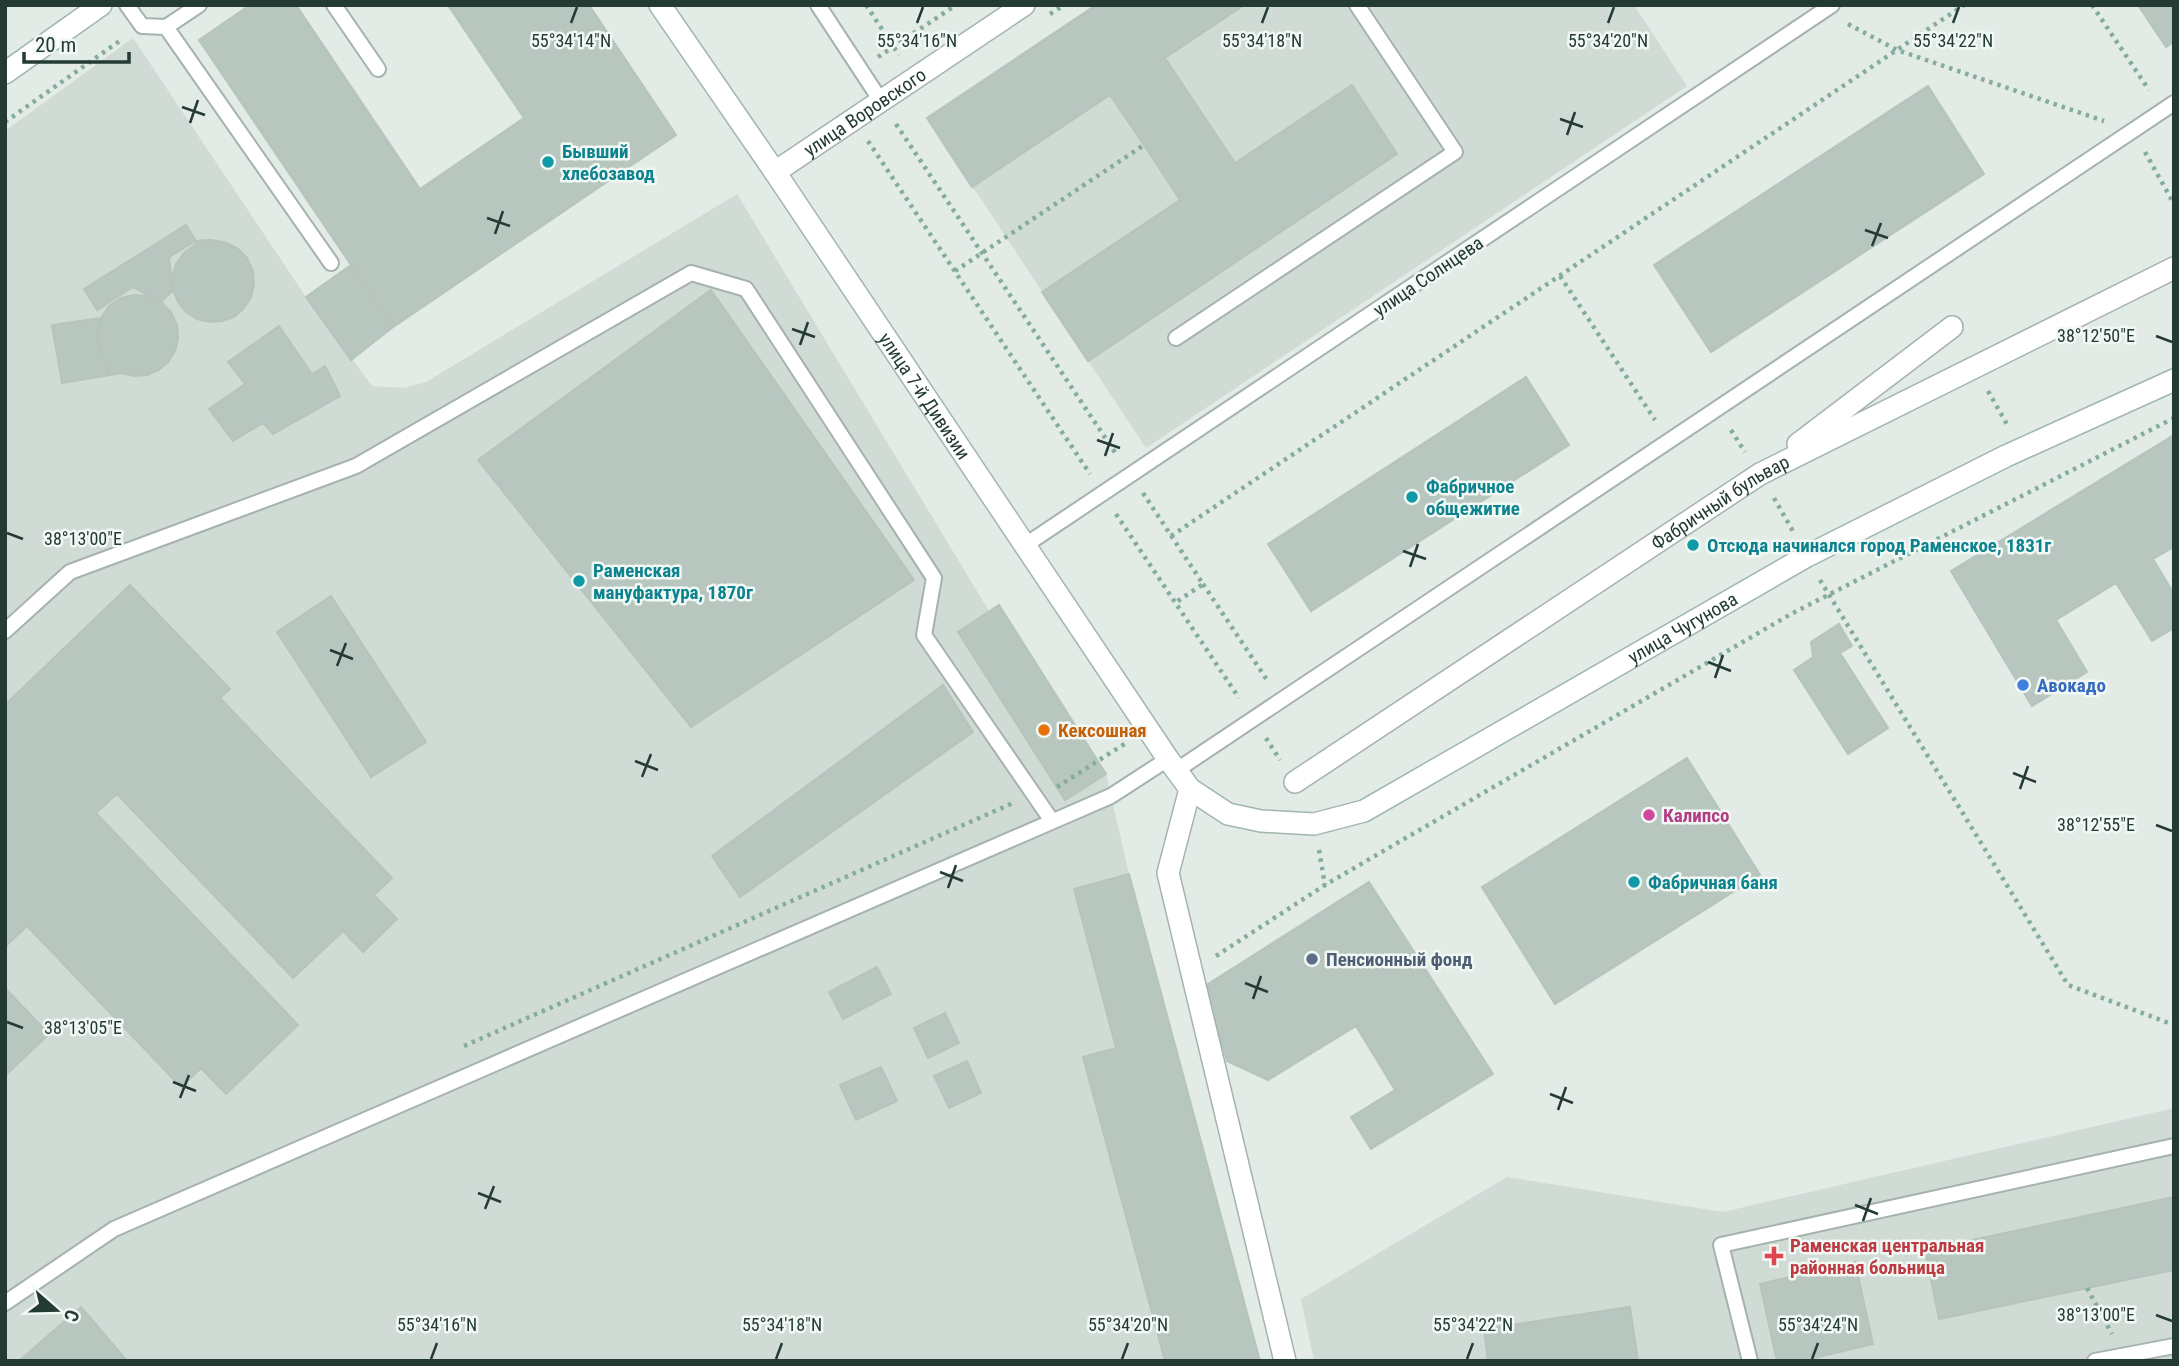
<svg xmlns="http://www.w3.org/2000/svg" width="2179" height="1366" viewBox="0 0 2179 1366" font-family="'Roboto Condensed',sans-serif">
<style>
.built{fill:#d0dbd5}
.building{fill:#b7c6bf;stroke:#b5c4bc;stroke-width:2}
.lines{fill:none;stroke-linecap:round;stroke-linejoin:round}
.service-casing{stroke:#a5b3ac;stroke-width:18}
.pedestrian-casing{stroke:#a5b3ac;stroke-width:24}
.minor-casing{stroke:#a5b3ac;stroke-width:24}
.secondary-casing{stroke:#a1b6ad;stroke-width:24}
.path{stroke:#85ac9c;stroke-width:4.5;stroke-dasharray:3.5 5;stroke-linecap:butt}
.service{stroke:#fff;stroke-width:14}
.pedestrian{stroke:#fff;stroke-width:21}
.minor{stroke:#fff;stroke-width:21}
.secondary{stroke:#fff;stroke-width:21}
.ticks{fill:none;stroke:#233b32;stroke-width:2.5}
.culture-dot{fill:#0f9aa8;stroke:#f2f8f4;stroke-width:2.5}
.shop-dot{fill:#3f7fe0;stroke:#f2f8f4;stroke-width:2.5}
.food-dot{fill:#e8710a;stroke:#f2f8f4;stroke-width:2.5}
.hotel-dot{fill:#d1479c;stroke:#f2f8f4;stroke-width:2.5}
.service-dot{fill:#5c6f8a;stroke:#f2f8f4;stroke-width:2.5}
.health-dot{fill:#e0444e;stroke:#f2f8f4;stroke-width:2.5}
.labels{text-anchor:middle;stroke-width:5;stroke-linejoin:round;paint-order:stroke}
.street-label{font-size:19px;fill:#233b32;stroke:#f2f8f4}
.culture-label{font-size:19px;font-weight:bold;fill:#0d838f;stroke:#f2f8f4;text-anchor:start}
.shop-label{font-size:19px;font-weight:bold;fill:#366cbe;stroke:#f2f8f4;text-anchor:start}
.food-label{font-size:19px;font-weight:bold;fill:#c56008;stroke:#f2f8f4;text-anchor:start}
.hotel-label{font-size:19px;font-weight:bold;fill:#b23c85;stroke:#f2f8f4;text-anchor:start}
.service-label{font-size:19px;font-weight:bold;fill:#4e5e75;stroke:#f2f8f4;text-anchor:start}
.health-label{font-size:19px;font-weight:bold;fill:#be3a42;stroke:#f2f8f4;text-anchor:start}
.ticks-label{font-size:18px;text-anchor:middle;fill:#233b32;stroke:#f2f8f4;stroke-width:5;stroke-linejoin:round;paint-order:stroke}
</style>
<rect width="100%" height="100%" fill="#e2ebe6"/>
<path class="built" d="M1096,5H1634L1687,86L1146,448L927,118Z
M133,38L306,297L372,386L404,388L426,382L737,194L989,611L999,605L1106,774L1129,874L1260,1361H5V131Z
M2174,1108V1361H1314L1301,1299L1507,1177L1723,1212Z"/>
<path class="building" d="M250,5H296L420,189L524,118L448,5H589L676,135L393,327L199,40Z
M1096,5H1244L1165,58L1235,163L1352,85L1397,154L1088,361L1042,292L1180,200L1144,145L1110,95L972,187L927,118Z
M2138,5H2174V42L2166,47Z
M1928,86L1984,174L1711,352L1654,265Z
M186,225L196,241L169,257L173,290L161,302L133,287L97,310L84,289Z
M210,240L224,242L237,248L247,258L253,271L254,285L251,297L244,308L234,317L222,321L210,322L197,319L186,312L178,302L173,290L172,278L176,264L185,252L196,244V241Z
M351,265L393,327L351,360L306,297Z
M711,290L914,580L691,727L478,460Z
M134,295L148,296L161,302L171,312L177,325L178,339L175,351L168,362L159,370L147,375L134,376L121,373L110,375L98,344L97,331L101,318L109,306L121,298Z
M101,318L98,344L110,375L62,383L52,325Z
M279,326L312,374L325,366L340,396L273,434L263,423L233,441L209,409L245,384L228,362Z
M1526,377L1569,445L1311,611L1268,544Z
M2174,435V547L2153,559L2174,594V628L2152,641L2116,583L2056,620L2087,672L2032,706L1951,571Z
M130,585L230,689L220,698L392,878L374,895L397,919L363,952L343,931L293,978L117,794L96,813L298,1025L226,1094L201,1068L181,1087L27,926L5,947V705Z
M331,596L426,742L371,777L277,632Z
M999,605L1106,774L1065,800L958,632Z
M1839,624L1852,646L1840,653L1888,728L1848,754L1794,670L1813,657L1811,642Z
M943,685L973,732L740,897L712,856Z
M1687,758L1760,875L1555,1004L1482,887Z
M1129,874L1260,1361H1165L1083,1057L1116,1048L1074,889Z
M1369,882L1493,1074L1371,1149L1351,1117L1395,1090L1356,1026L1268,1080L1227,1061L1205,986Z
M877,967L891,994L843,1019L829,992Z
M5,988L49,1034L5,1076Z
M945,1013L959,1043L928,1058L914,1028Z
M967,1061L981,1093L949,1108L934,1076Z
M881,1067L897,1101L856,1120L840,1085Z
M2174,1197V1270L1939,1319L1925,1250Z
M1855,1262L1873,1344L1801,1361H1777L1760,1284Z
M81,1307L127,1361H19Z
M1630,1307L1638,1361H1488L1484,1329Z"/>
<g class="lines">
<defs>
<path id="service" d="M127,5L142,26L166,27L199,5
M334,5L378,69
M818,5L881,101
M166,27L331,263
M1176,338L1455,152L1357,5
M1024,546L1832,5
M5,631L70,572L356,466L691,273L746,289L934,578L924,635L1052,821
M1177,770L2174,103
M5,1303L114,1229L1111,796L1168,759
M1750,1361L1721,1245L2174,1146
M2095,1361L2174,1346"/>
<g id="pedestrian">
<path d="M1798,444L1952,327"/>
<path id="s1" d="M1295,782L1760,474L2174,268"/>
</g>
<g id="minor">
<path id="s2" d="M775,172L1024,5"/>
<path d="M1190,789L1168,873L1285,1361"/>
</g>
<g id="secondary">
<path id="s3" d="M660,5L775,172L1168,759L1190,789L1228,814L1261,821L1314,824L1364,811L1807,556L2006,456L2174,380"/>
<path d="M5,73L101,5"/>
</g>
</defs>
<use href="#service" class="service-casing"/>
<use href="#pedestrian" class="pedestrian-casing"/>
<use href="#minor" class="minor-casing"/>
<use href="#secondary" class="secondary-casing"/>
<path class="path" d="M866,5L899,55
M2092,5L2149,90
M1050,14L1064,5
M1848,24L1897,50L2104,121
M878,57L956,5
M5,122L121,40
M896,124L1116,454
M868,141L1090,474
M2145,152L2174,204
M955,271L1144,145
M1560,276L1655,420
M1988,391L2008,426
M1731,430L1745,452
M1143,493L1203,584L1175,603
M1774,498L1794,533
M1116,514L1239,698
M1171,536L1964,5
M1820,580L2068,985L2174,1025
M1203,584L1267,680
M1266,738L1280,760
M1057,787L1126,743
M1319,850L1325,885
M1216,956L1325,885L1791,614L2174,418
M464,1046L1013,803
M2087,1288L2112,1334"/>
<use href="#service" class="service"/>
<use href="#pedestrian" class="pedestrian"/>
<use href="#minor" class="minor"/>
<use href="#secondary" class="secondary"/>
</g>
<path class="ticks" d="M571,23L577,7M917,23L923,7M1262,23L1268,7M1608,23L1614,7M1953,23L1959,7M182,107L205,115M1560,119L1583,127M190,123L198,100M1567,135L1575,112M487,218L510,226M1865,230L1888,238M495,234L503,211M1872,246L1881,223M792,329L815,337M2156,336L2172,342M800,345L808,322M1097,440L1120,448M1105,456L1113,433M7,533L23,539M1403,551L1426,559M1410,567L1418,544M330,650L353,659M1708,662L1731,671M337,666L346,643M1715,678L1723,655M635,761L658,770M2013,773L2036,782M642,777L651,754M2020,789L2028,766M2156,825L2172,831M940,872L963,881M948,888L956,865M1245,983L1268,992M1253,999L1261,976M7,1022L23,1028M173,1082L196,1091M1550,1094L1573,1103M180,1098L189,1075M1558,1110L1566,1087M478,1193L501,1202M1855,1205L1878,1214M485,1209L494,1186M1863,1221L1871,1198M2156,1315L2172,1321M431,1359L437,1343M776,1359L782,1343M1122,1359L1128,1343M1467,1359L1473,1343M1812,1359L1818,1343"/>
<g class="culture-dot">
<circle cx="548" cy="162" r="7"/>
<circle cx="1412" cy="497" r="7"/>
<circle cx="1693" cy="545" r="7"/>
<circle cx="579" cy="581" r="7"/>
<circle cx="1634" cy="882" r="7"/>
</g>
<circle class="shop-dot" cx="2023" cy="685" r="7"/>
<circle class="food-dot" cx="1044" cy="730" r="7"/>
<circle class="hotel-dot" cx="1649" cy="815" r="7"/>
<circle class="service-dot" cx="1312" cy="959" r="7"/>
<path class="health-dot" d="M1770.5 1245.5h7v7h7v7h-7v7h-7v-7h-7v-7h7z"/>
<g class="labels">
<g class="street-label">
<text dy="7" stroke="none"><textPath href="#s2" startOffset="108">улица Воровского</textPath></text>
<text transform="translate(1428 276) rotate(-34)" y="7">улица Солнцева</text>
<text dy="7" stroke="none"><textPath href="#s3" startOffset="472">улица 7-й Дивизии</textPath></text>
<text dy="7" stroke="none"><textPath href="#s1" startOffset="509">Фабричный бульвар</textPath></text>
<text dy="7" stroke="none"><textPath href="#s3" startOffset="1498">улица Чугунова</textPath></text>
</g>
<g class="culture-label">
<text x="562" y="158">Бывший<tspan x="562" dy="22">хлебозавод</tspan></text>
<text x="1426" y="493">Фабричное<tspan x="1426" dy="22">общежитие</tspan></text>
<text x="1707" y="552">Отсюда начинался город Раменское, 1831г</text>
<text x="593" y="577">Раменская<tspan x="593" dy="22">мануфактура, 1870г</tspan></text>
<text x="1648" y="889">Фабричная баня</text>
</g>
<g class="shop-label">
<text x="2037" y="692">Авокадо</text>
</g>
<g class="food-label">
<text x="1058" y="737">Кексошная</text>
</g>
<g class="hotel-label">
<text x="1663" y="822">Калипсо</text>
</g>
<g class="service-label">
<text x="1326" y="966">Пенсионный фонд</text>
</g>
<g class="health-label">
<text x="1790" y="1252">Раменская центральная<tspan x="1790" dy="22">районная больница</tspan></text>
</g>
</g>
<g class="ticks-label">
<text x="571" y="47">55°34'14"N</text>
<text x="917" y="47">55°34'16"N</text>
<text x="1262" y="47">55°34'18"N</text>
<text x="1608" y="47">55°34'20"N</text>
<text x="1953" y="47">55°34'22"N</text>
<text x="2096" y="342">38°12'50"E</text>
<text x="83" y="545">38°13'00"E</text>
<text x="2096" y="831">38°12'55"E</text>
<text x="83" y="1034">38°13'05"E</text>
<text x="2096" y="1321">38°13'00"E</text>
<text x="437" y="1331">55°34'16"N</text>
<text x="782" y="1331">55°34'18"N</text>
<text x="1128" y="1331">55°34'20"N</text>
<text x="1473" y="1331">55°34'22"N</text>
<text x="1818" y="1331">55°34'24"N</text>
</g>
<rect width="2179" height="1366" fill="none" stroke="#233b32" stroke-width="14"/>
<g transform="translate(56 1310) rotate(110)" stroke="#f2f8f4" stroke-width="5" paint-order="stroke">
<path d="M0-5L12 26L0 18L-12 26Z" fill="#233b32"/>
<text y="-10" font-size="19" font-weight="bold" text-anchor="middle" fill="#233b32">С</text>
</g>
<path d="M24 52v10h105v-10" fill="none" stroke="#233b32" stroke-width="3.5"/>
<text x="35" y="52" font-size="21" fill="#233b32" stroke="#f2f8f4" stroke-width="5" paint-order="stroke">20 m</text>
</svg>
